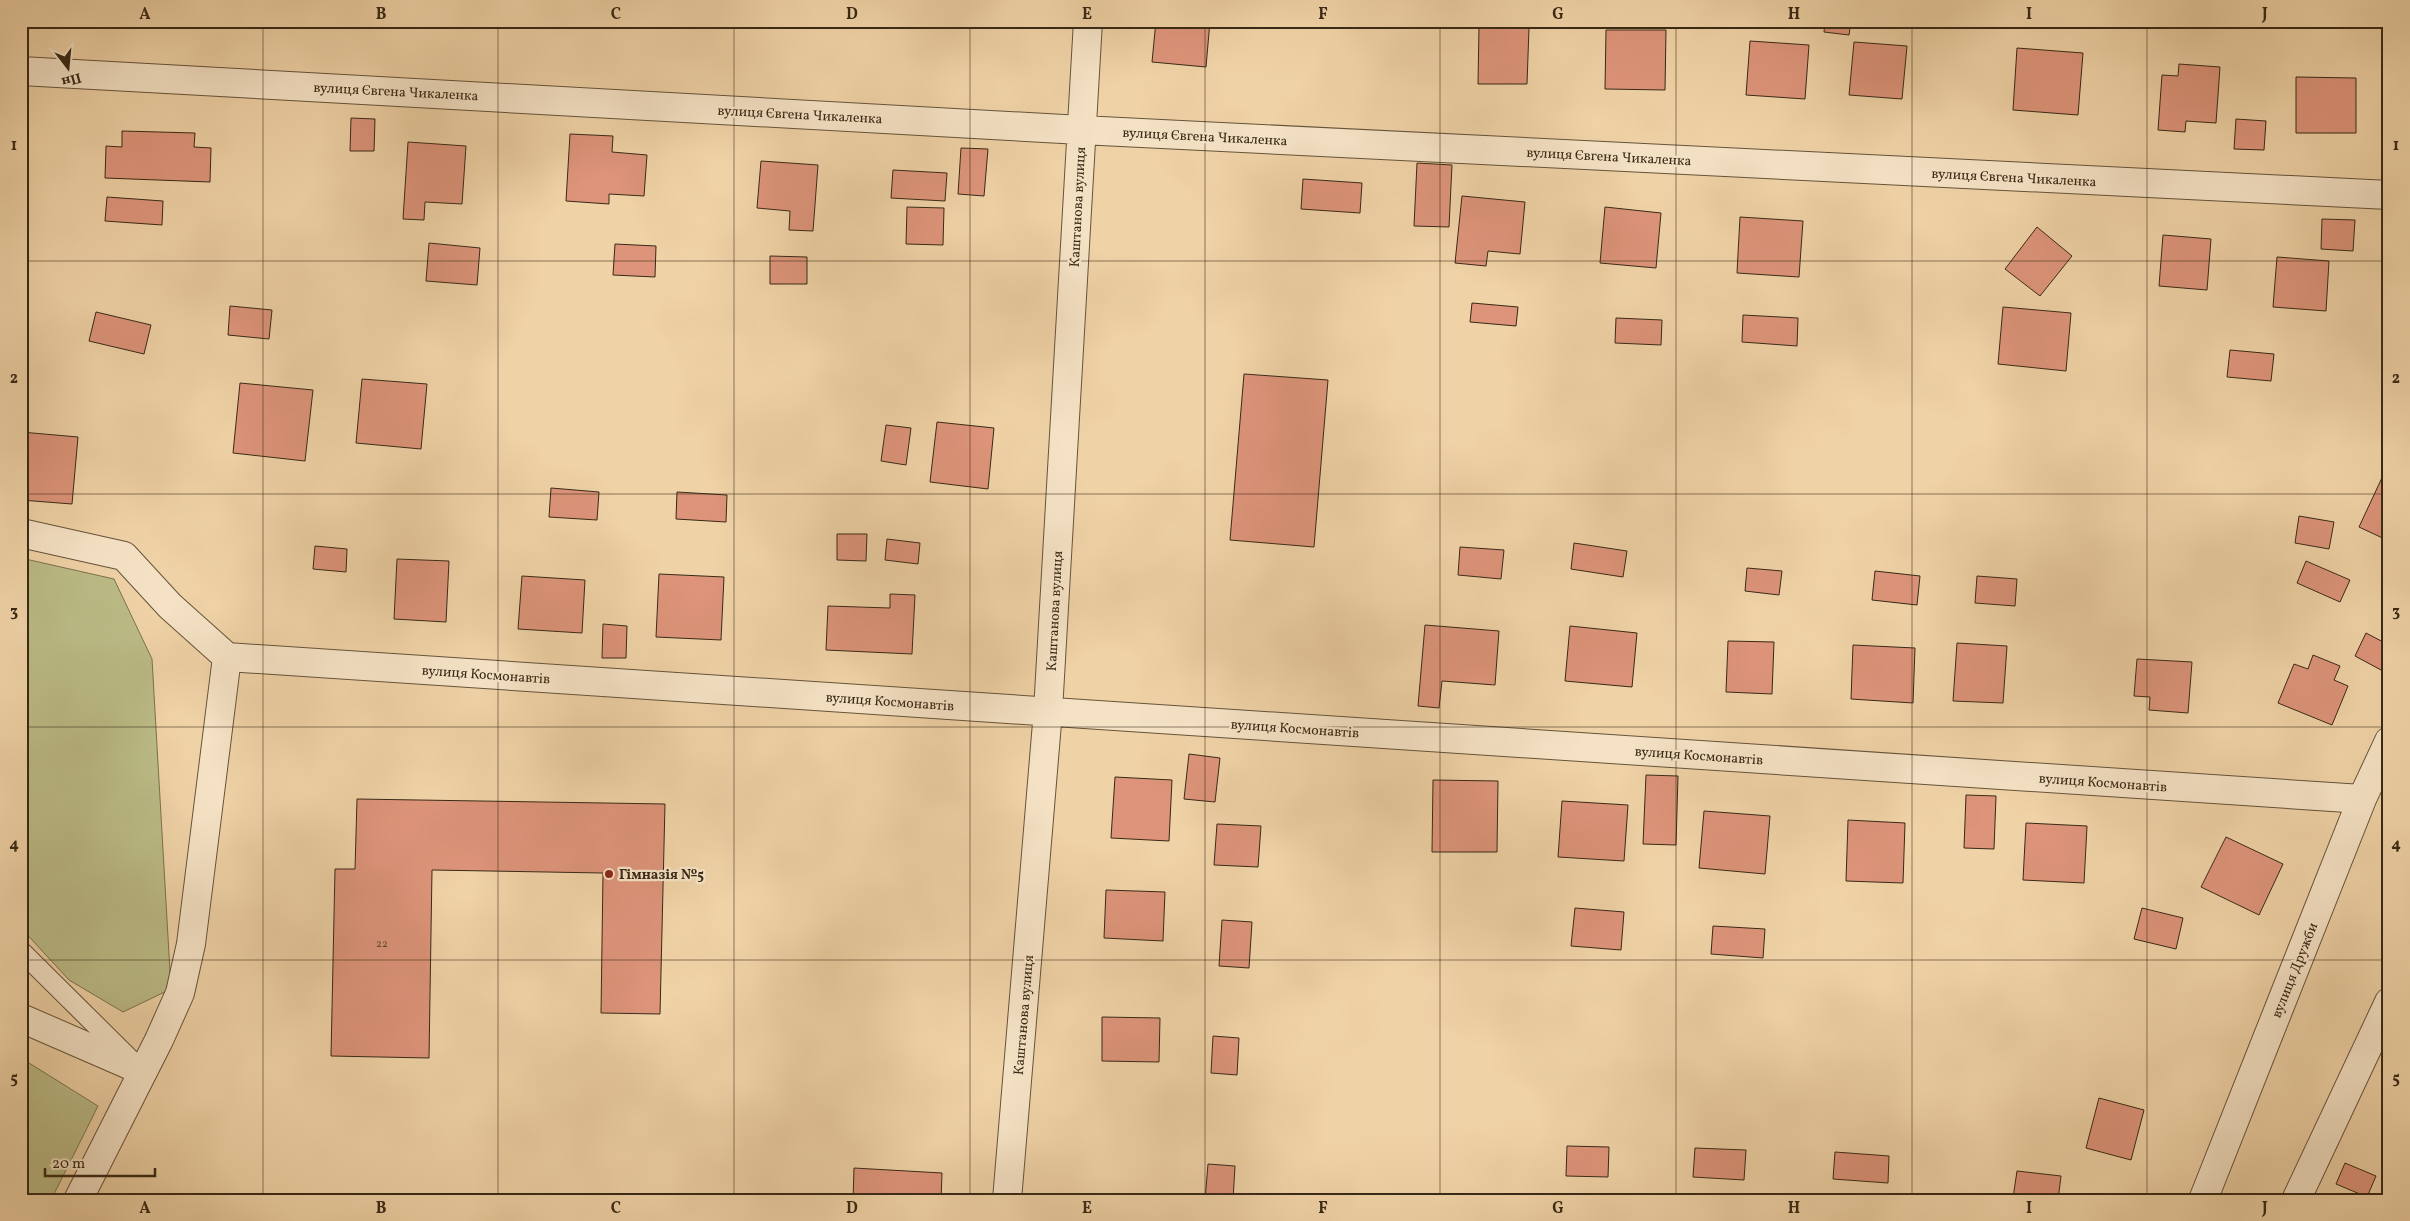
<svg xmlns="http://www.w3.org/2000/svg" width="2410" height="1221" viewBox="0 0 2410 1221" font-family="Vollkorn,serif">
<style>
.green{fill:#bbbb86;stroke:#7a724e}
.building{fill:#dd947a;stroke:#382916}
.lines{fill:none;stroke-linecap:round;stroke-linejoin:round}
.lane-casing{stroke:#66533a;stroke-width:21}
.street-casing{stroke:#66533a;stroke-width:30}
.lane{stroke:#f5e2c5;stroke-width:19}
.street{stroke:#f5e2c5;stroke-width:28}
.grid{fill:none;stroke:#382916;stroke-width:1;stroke-opacity:0.55}
.poi-dot{fill:#8f2418;stroke:#f5e2c5;stroke-width:2}
.labels{text-anchor:middle;stroke-width:4.5;stroke-linejoin:round;paint-order:stroke}
.number-label{font-size:11px;fill:#61442f}
.street-label{font-size:14px;fill:#382916;stroke:#f5e2c5}
.poi-label{font-size:14px;font-weight:bold;fill:#382916;stroke:#f5e2c5;text-anchor:start}
.neatline{fill:none;stroke:#382916;stroke-width:2}
.grid-label{font-size:16px;text-anchor:middle;font-weight:bold;fill:#382916}
</style>
<rect width="100%" height="100%" fill="#efd2a6"/>
<filter id="stains"><feTurbulence type="fractalNoise" baseFrequency=".004" numOctaves="4"/><feColorMatrix values="0 0 0 0 .2 0 0 0 0 .09 0 0 0 0 .02 0 0 0 .5 -.17"/></filter>
<radialGradient id="worn" r=".72"><stop offset=".6" stop-color="#630" stop-opacity="0"/><stop offset="1" stop-color="#630" stop-opacity=".3"/></radialGradient>
<path class="green" d="M21,558L114,579L152,659L171,989L123,1012L69,980L21,928Z
M21,1058L98,1106L51,1200H21Z"/>
<path class="building" d="M1156,21H1210L1206,67L1152,62Z
M1825,21H1851L1849,35L1824,32Z
M1479,26L1529,28L1527,84H1478Z
M1606,30H1666L1665,90L1605,89Z
M1750,41L1809,45L1805,99L1746,95Z
M1854,42L1907,46L1902,99L1849,95Z
M2017,48L2083,53L2078,115L2013,110Z
M2179,64L2220,67L2216,123L2186,121L2185,132L2158,130L2162,75L2178,76Z
M2296,77L2356,78V133H2296Z
M351,118L375,119L374,151H350Z
M2236,119L2266,121L2264,150L2234,149Z
M122,131L195,133L194,147L211,148L210,182L105,178L106,146L122,147Z
M570,134L613,136L612,152L647,155L644,196L609,194V204L566,201Z
M408,142L466,146L462,204L425,202L424,220L403,219Z
M961,148L988,149L984,196L958,194Z
M761,161L818,165L813,231L789,230L790,211L757,208Z
M1417,163L1452,165L1449,227L1414,226Z
M893,170L947,173L945,201L891,198Z
M1303,179L1362,183L1360,213L1301,209Z
M1462,196L1525,202L1520,254L1488,251L1486,266L1455,263Z
M107,197L163,201L162,225L105,221Z
M907,207L944,208L943,245L906,244Z
M1605,207L1661,213L1656,268L1600,263Z
M1740,217L1803,221L1799,277L1737,273Z
M2322,219L2355,220L2353,251L2321,249Z
M2037,227L2072,256L2040,296L2005,269Z
M2163,235L2211,239L2207,290L2159,286Z
M429,243L480,248L477,285L426,281Z
M615,244L656,246L655,277L613,275Z
M770,256L807,257V284H770Z
M2277,257L2329,261L2326,311L2273,307Z
M1472,303L1518,307L1516,326L1470,322Z
M230,306L272,310L269,339L228,335Z
M2003,307L2071,313L2066,371L1998,364Z
M96,312L151,325L144,354L89,341Z
M1743,315L1798,318L1797,346L1742,342Z
M1616,318L1662,320L1661,345L1615,343Z
M2230,350L2274,354L2271,381L2227,377Z
M1244,374L1328,380L1314,547L1230,540Z
M362,379L427,384L421,449L356,443Z
M240,383L313,390L305,461L233,453Z
M2384,383H2389V410H2382Z
M937,422L994,428L988,489L930,482Z
M886,425L911,428L906,465L881,461Z
M21,432L78,437L72,504L21,500Z
M2387,467L2389,468V541L2359,527Z
M551,488L599,492L597,520L549,517Z
M677,492L727,495L726,522L676,519Z
M2299,516L2334,522L2329,549L2295,543Z
M837,534H867L866,561L837,560Z
M887,539L920,543L918,564L885,560Z
M1574,543L1627,551L1623,577L1571,569Z
M315,546L347,549L346,572L313,569Z
M1460,547L1504,550L1501,579L1458,575Z
M397,559L449,561L446,622L394,619Z
M2306,561L2350,580L2340,602L2297,583Z
M1747,568L1782,571L1779,595L1745,591Z
M1875,571L1920,576L1917,605L1872,600Z
M659,574L724,577L721,640L656,637Z
M522,576L585,580L582,633L518,629Z
M1977,576L2017,579L2015,606L1975,603Z
M890,594L915,595L912,654L826,650L828,606L890,608Z
M603,624L627,626L626,658H602Z
M1425,625L1499,631L1495,685L1442,681L1439,708L1418,706Z
M1570,626L1637,633L1632,687L1565,681Z
M2366,633L2389,645V655L2381,670L2355,656Z
M1728,641L1774,642L1772,694L1726,692Z
M1957,643L2007,646L2003,703L1953,701Z
M1853,645L1915,648L1913,703L1851,699Z
M2313,655L2340,666L2334,680L2348,686L2332,725L2278,703L2294,664L2308,669Z
M2137,659L2192,662L2188,713L2149,710L2150,697L2134,696Z
M1189,754L1220,758L1215,802L1184,799Z
M1646,775L1678,776L1676,845L1643,844Z
M1115,777L1172,780L1169,841L1111,838Z
M1433,780L1498,781L1497,852H1432Z
M1966,795L1996,796L1994,849L1964,848Z
M357,799L665,804L660,1014L601,1013L603,873L432,870L429,1058L331,1056L335,869H355Z
M1562,801L1628,805L1624,861L1558,857Z
M1704,811L1770,816L1765,874L1699,868Z
M1848,820L1905,823L1903,883L1846,881Z
M2026,823L2087,826L2084,883L2023,880Z
M1217,824L1261,826L1258,867L1214,865Z
M2226,837L2283,864L2259,915L2201,887Z
M1106,890L1165,892L1163,941L1104,938Z
M1575,908L1624,912L1621,950L1571,946Z
M2142,908L2183,918L2176,949L2134,939Z
M1222,920L1252,922L1249,968L1219,966Z
M1713,926L1765,929L1763,958L1711,954Z
M1102,1017L1160,1018L1159,1062L1102,1061Z
M1213,1036L1239,1038L1237,1075L1211,1073Z
M2099,1098L2144,1110L2131,1160L2086,1148Z
M1567,1146L1609,1147L1608,1177L1566,1176Z
M1695,1148L1746,1150L1744,1180L1693,1177Z
M1835,1152L1889,1156L1888,1183L1833,1179Z
M2345,1163L2376,1176L2367,1197L2336,1184Z
M1208,1164L1235,1166L1233,1200H1205Z
M854,1168L942,1173L941,1200H853Z
M2017,1171L2061,1176L2058,1200L2013,1198Z"/>
<g class="lines">
<defs>
<path id="lane" d="M21,951L132,1061"/>
<path id="street" d="M21,71L1081,130L2389,195
M21,533L124,556L170,606L227,657L191,944L180,993L159,1040L78,1200
M227,657L2362,799
M21,1018L143,1071
M1007,1200L1048,711L1088,21
M2203,1200L2362,799L2389,741
M2296,1200L2389,1002"/>
</defs>
<use href="#lane" class="lane-casing"/>
<use href="#street" class="street-casing"/>
<use href="#lane" class="lane"/>
<use href="#street" class="street"/>
</g>
<path class="grid" d="M263,21V1200M498,21V1200M734,21V1200M970,21V1200M1205,21V1200M1440,21V1200M1676,21V1200M1912,21V1200M2147,21V1200M21,261H2389M21,494H2389M21,727H2389M21,960H2389"/>
<circle class="poi-dot" cx="609" cy="874" r="5"/>
<g class="labels">
<g class="number-label">
<text x="382" y="947">22</text>
</g>
<g class="street-label">
<text transform="translate(396 91) rotate(3)" y="5">вулиця Євгена Чикаленка</text>
<text transform="translate(800 114) rotate(3)" y="5">вулиця Євгена Чикаленка</text>
<text transform="translate(1205 136) rotate(3)" y="5">вулиця Євгена Чикаленка</text>
<text transform="translate(1609 156) rotate(3)" y="5">вулиця Євгена Чикаленка</text>
<text transform="translate(2014 177) rotate(3)" y="5">вулиця Євгена Чикаленка</text>
<text transform="translate(1077 207) rotate(-87)" y="5">Каштанова вулиця</text>
<text transform="translate(1054 611) rotate(-87)" y="5">Каштанова вулиця</text>
<text transform="translate(486 674) rotate(4)" y="5">вулиця Космонавтів</text>
<text transform="translate(890 701) rotate(4)" y="5">вулиця Космонавтів</text>
<text transform="translate(1295 728) rotate(4)" y="5">вулиця Космонавтів</text>
<text transform="translate(1699 755) rotate(4)" y="5">вулиця Космонавтів</text>
<text transform="translate(2103 782) rotate(4)" y="5">вулиця Космонавтів</text>
<text transform="translate(2294 970) rotate(-68)" y="5">вулиця Дружби</text>
<text transform="translate(1023 1015) rotate(-85)" y="5">Каштанова вулиця</text>
</g>
<g class="poi-label">
<text x="619" y="879">Гімназія №5</text>
</g>
</g>
<rect width="2410" height="1221" fill="none" stroke="#efd2a6" stroke-width="55"/>
<g transform="translate(68 68) rotate(164)" stroke="#f5e2c5" stroke-width="4" paint-order="stroke">
<path d="M0-4L9 19L0 12L-9 19Z" fill="#382916"/>
<text y="-8" font-size="14" font-weight="bold" text-anchor="middle" fill="#382916">Пн</text>
</g>
<path d="M45 1168v8h110v-8" fill="none" stroke="#382916" stroke-width="2.5"/>
<text x="52" y="1168" font-size="15" fill="#382916" stroke="#f5e2c5" stroke-width="4" paint-order="stroke">20 m</text>
<rect x="28" y="28" width="2354" height="1166" class="neatline"/>
<g class="grid-label">
<text x="145" y="19">A</text>
<text x="381" y="19">B</text>
<text x="616" y="19">C</text>
<text x="852" y="19">D</text>
<text x="1087" y="19">E</text>
<text x="1323" y="19">F</text>
<text x="1558" y="19">G</text>
<text x="1794" y="19">H</text>
<text x="2029" y="19">I</text>
<text x="2265" y="19">J</text>
<text x="14" y="150">1</text>
<text x="2396" y="150">1</text>
<text x="14" y="383">2</text>
<text x="2396" y="383">2</text>
<text x="14" y="616">3</text>
<text x="2396" y="616">3</text>
<text x="14" y="849">4</text>
<text x="2396" y="849">4</text>
<text x="14" y="1083">5</text>
<text x="2396" y="1083">5</text>
<text x="145" y="1213">A</text>
<text x="381" y="1213">B</text>
<text x="616" y="1213">C</text>
<text x="852" y="1213">D</text>
<text x="1087" y="1213">E</text>
<text x="1323" y="1213">F</text>
<text x="1558" y="1213">G</text>
<text x="1794" y="1213">H</text>
<text x="2029" y="1213">I</text>
<text x="2265" y="1213">J</text>
</g>
<rect width="100%" height="100%" filter="url(#stains)"/>
<rect width="100%" height="100%" fill="url(#worn)"/>
</svg>
